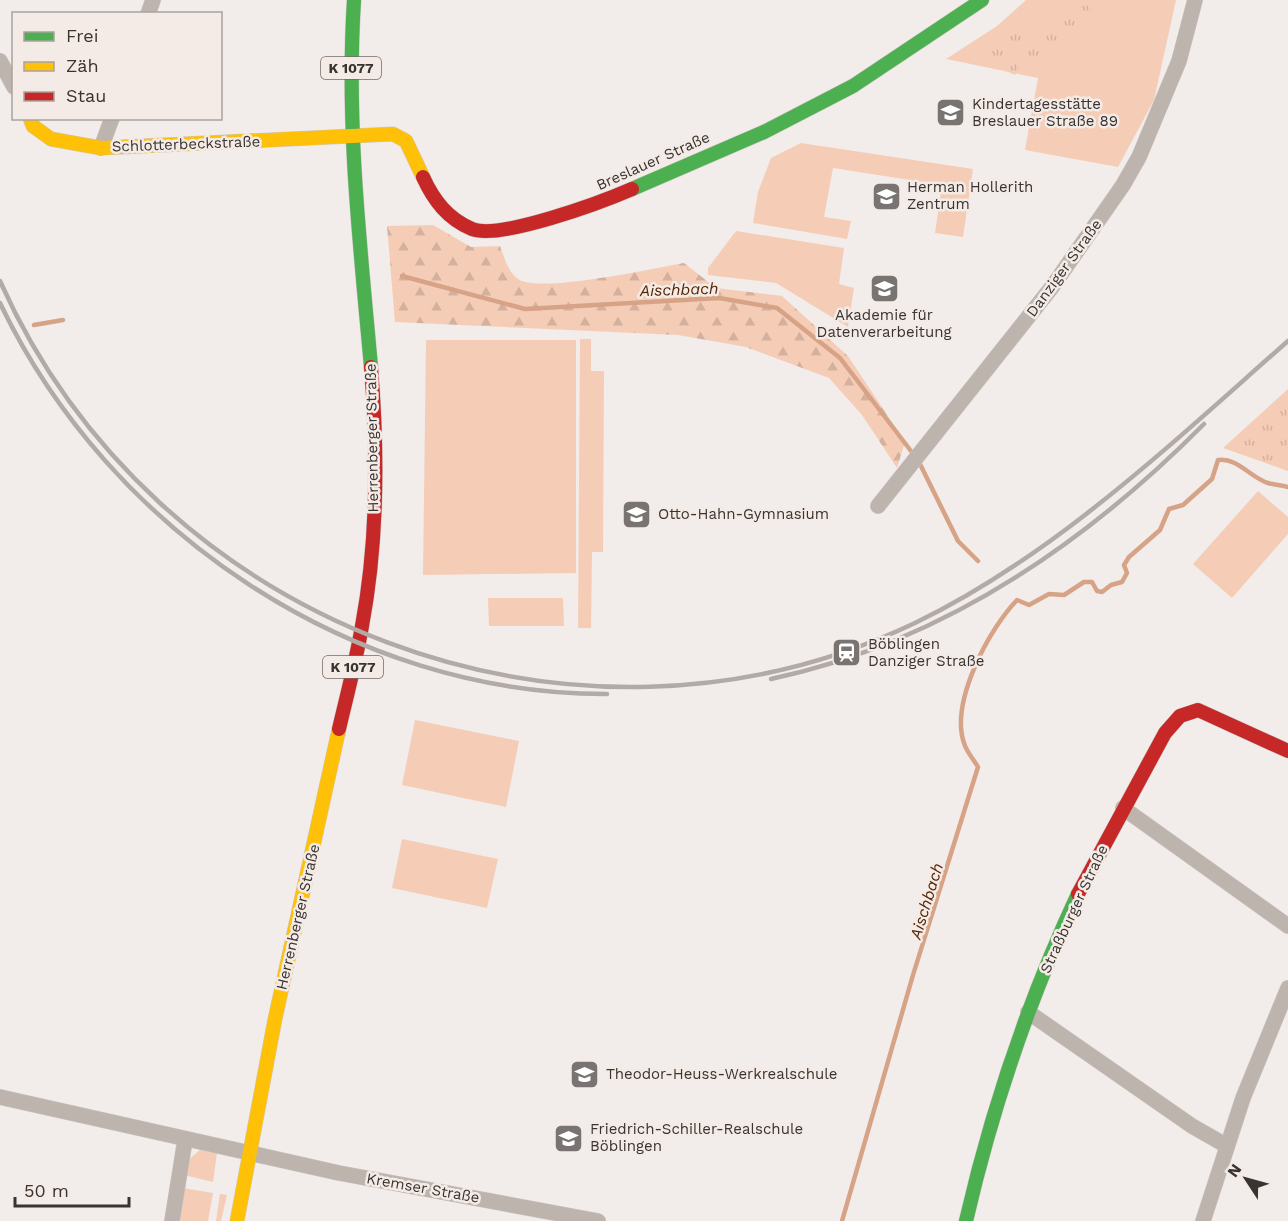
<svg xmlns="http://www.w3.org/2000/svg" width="1288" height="1221" viewBox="0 0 1288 1221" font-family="'Work Sans',sans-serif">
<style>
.green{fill:#f5cdb7}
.forest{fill:url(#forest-firs)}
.park{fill:url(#park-tufts)}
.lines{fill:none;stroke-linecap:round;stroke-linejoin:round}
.stream{stroke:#d7a386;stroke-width:4.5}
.street-casing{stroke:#ccc8c6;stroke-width:16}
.fast-casing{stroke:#ccc8c6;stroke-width:15}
.slow-casing{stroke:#ccc8c6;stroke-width:15}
.jam-casing{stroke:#ccc8c6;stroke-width:15}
.street{stroke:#beb4ae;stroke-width:15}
.fast{stroke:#4caf50;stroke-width:14}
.slow{stroke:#ffc107;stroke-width:14}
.jam{stroke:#c62828;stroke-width:14}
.rail{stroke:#b1aaa6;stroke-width:4.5}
.labels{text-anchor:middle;stroke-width:5;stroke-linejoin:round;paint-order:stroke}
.shield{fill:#f5ebe6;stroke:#716b68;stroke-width:1.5}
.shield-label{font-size:14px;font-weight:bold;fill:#383432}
.poi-label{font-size:15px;fill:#383432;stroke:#f5ebe6;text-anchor:start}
.street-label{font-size:15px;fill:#383432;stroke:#f5ebe6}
.water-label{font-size:16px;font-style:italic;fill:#542605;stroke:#f5ebe6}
</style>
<defs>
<pattern id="forest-firs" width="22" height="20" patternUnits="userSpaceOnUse" patternTransform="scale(1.5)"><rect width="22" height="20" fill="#f5cdb7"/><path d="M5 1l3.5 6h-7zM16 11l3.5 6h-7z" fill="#d3b19e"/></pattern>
<pattern id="park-tufts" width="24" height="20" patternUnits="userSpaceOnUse" patternTransform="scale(1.5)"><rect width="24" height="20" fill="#f5cdb7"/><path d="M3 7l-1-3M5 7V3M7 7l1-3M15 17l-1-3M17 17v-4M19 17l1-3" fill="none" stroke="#d3b19e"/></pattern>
</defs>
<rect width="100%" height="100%" fill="#f2ecea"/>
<path class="green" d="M1026,0H1176L1154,100L1118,167L1025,150L1038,78L946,59L997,26Z
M801,143L973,169L963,237L935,233L942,185L833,168L824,217L851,221L847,239L753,223L758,192L771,158Z
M736,231L844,248L839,284L854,288L848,327L776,283L708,275V268Z
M580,339H591V371H604L603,552H592L591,628H578Z
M426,340H576V573L423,575Z
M1258,491L1288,517V534L1232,598L1193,564Z
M488,598H563L564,626H489Z
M415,720L519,741L506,807L402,785Z
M402,839L498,859L487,908L392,888Z
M200,1150L217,1153L213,1182L184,1175L188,1160Z
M183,1188L213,1193L208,1221H178Z
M220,1194L227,1195L221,1221H216Z"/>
<path class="forest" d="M433,225L471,247L500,246C504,257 509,276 522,281C551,291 650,269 684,263L716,288L782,296L848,356L905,442L897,468L862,415L829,378L746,347L678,335L395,322L387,226Z"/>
<path class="park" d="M1075,0H1083L1097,18L1072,37L1049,44L1041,63L1025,56L1015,75L981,60L1004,35L1036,28Z
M1288,389V471L1223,448Z"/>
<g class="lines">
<path class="stream" d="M402,276L525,309L719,298L777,308L840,358L914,455
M34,325L63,320
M919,462L958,541L978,561
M842,1221L913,975L978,767C974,760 966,751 964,743C950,702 989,629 1017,600L1029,605L1049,594L1064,595L1084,582H1092L1097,591L1102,592L1111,585L1122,582L1127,573L1124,565L1129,557L1160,530L1169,509L1183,505L1212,479L1218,460C1237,457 1251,478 1268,483C1274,485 1282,485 1288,487"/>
<defs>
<path id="street" d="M148,14L153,0
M0,61L14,87
M101,148L112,118
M878,506L1052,287L1123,185L1139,157L1179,61L1195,0
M1123,808L1288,926
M1028,1012L1192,1126L1227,1146
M0,1097L339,1173L598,1221
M172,1221L185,1140
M1203,1221L1243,1098L1288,988"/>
<path id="fast" d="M354,0C346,125 360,243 371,367
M632,189L764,132L853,86L982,0
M966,1221C992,1108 1029,999 1078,894"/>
<path id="slow" d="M30,118L33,126L51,139L101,148L393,134L406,141L423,177
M237,1221L275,1019L339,729"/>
<path id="jam" d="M423,177C434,201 448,219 472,229C500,240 602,202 632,189
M339,729C347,695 356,661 362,626C378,541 378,453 371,367
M1078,894L1165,733L1180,716L1198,710L1288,751"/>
</defs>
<use href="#street" class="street-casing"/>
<use href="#fast" class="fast-casing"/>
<use href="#slow" class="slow-casing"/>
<use href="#jam" class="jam-casing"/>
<use href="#street" class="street"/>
<use href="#fast" class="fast"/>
<use href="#slow" class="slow"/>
<use href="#jam" class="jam"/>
<path class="rail" d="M0,281C153,625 573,786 915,623C1054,556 1173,442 1288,341
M0,303C109,531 352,695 607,694
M771,679C940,643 1084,545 1204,424"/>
</g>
<defs>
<symbol id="school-square" viewBox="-11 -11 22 22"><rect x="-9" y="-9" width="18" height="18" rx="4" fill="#797472" stroke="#f5ebe6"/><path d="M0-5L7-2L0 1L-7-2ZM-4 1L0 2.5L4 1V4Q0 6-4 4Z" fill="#fff"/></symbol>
<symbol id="university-square" viewBox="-11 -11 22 22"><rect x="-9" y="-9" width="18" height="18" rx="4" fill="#797472" stroke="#f5ebe6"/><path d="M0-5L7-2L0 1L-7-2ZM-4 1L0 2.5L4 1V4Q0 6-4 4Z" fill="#fff"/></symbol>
<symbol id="station-square" viewBox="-11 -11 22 22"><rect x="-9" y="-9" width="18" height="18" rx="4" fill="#797472" stroke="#f5ebe6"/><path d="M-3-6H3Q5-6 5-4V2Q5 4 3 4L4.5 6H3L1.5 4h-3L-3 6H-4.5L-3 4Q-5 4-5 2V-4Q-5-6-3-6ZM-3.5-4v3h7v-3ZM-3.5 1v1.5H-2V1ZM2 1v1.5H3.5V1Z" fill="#fff"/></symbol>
</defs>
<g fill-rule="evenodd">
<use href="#school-square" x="934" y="96" width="33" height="33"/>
<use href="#university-square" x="870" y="180" width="33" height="33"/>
<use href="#school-square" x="868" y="272" width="33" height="33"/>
<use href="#school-square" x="620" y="498" width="33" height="33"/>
<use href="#station-square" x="830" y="636" width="33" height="33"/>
<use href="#school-square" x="568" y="1058" width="33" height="33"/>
<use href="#school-square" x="552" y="1122" width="33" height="33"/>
</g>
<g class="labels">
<g class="shield">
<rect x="321" y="57" width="60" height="22" rx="4.5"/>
<rect x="323" y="656" width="60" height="22" rx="4.5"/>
</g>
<g class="shield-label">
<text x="351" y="73">K 1077</text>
<text x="353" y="672">K 1077</text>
</g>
<g class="poi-label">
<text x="972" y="109">Kindertagesstätte<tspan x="972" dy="17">Breslauer Straße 89</tspan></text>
<text x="907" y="192">Herman Hollerith<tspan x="907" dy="17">Zentrum</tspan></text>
<text x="884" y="320" text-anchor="middle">Akademie für<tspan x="884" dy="17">Datenverarbeitung</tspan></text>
<text x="658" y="519">Otto-Hahn-Gymnasium</text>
<text x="868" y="649">Böblingen<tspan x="868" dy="17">Danziger Straße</tspan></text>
<text x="606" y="1079">Theodor-Heuss-Werkrealschule</text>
<text x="590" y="1134">Friedrich-Schiller-Realschule<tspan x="590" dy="17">Böblingen</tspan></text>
</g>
<g class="street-label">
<text transform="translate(186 144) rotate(-2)" y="5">Schlotterbeckstraße</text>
<text transform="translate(653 161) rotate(-24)" y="5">Breslauer Straße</text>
<text transform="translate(1064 268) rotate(-54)" y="5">Danziger Straße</text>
<text transform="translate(372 438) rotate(-91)" y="5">Herrenberger Straße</text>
<text transform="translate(1074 909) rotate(-65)" y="5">Straßburger Straße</text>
<text transform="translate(298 917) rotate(-77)" y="5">Herrenberger Straße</text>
<text transform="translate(423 1188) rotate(10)" y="5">Kremser Straße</text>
</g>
<g class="water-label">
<text transform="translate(679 289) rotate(-2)" y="6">Aischbach</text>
<text transform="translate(926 901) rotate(-73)" y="6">Aischbach</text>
</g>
</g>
<rect x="12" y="12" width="210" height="108" fill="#f5ebe6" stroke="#a9a29e" stroke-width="1.5"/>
<rect x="24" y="32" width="30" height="9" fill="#4caf50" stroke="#a9a29e" stroke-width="1.5"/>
<text x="66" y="42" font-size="18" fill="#383432">Frei</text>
<rect x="24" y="62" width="30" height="9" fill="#ffc107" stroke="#a9a29e" stroke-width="1.5"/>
<text x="66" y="72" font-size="18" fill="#383432">Zäh</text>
<rect x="24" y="92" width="30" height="9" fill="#c62828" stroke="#a9a29e" stroke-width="1.5"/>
<text x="66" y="102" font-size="18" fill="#383432">Stau</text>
<g transform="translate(1246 1179) rotate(306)" stroke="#f5ebe6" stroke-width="4.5" paint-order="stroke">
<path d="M0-4.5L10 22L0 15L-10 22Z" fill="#383432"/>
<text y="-9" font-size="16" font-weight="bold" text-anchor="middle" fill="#383432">N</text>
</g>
<path d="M15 1197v9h114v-9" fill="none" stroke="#383432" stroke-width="3"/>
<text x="24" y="1197" font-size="18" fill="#383432" stroke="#f5ebe6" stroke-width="4.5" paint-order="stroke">50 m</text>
</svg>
